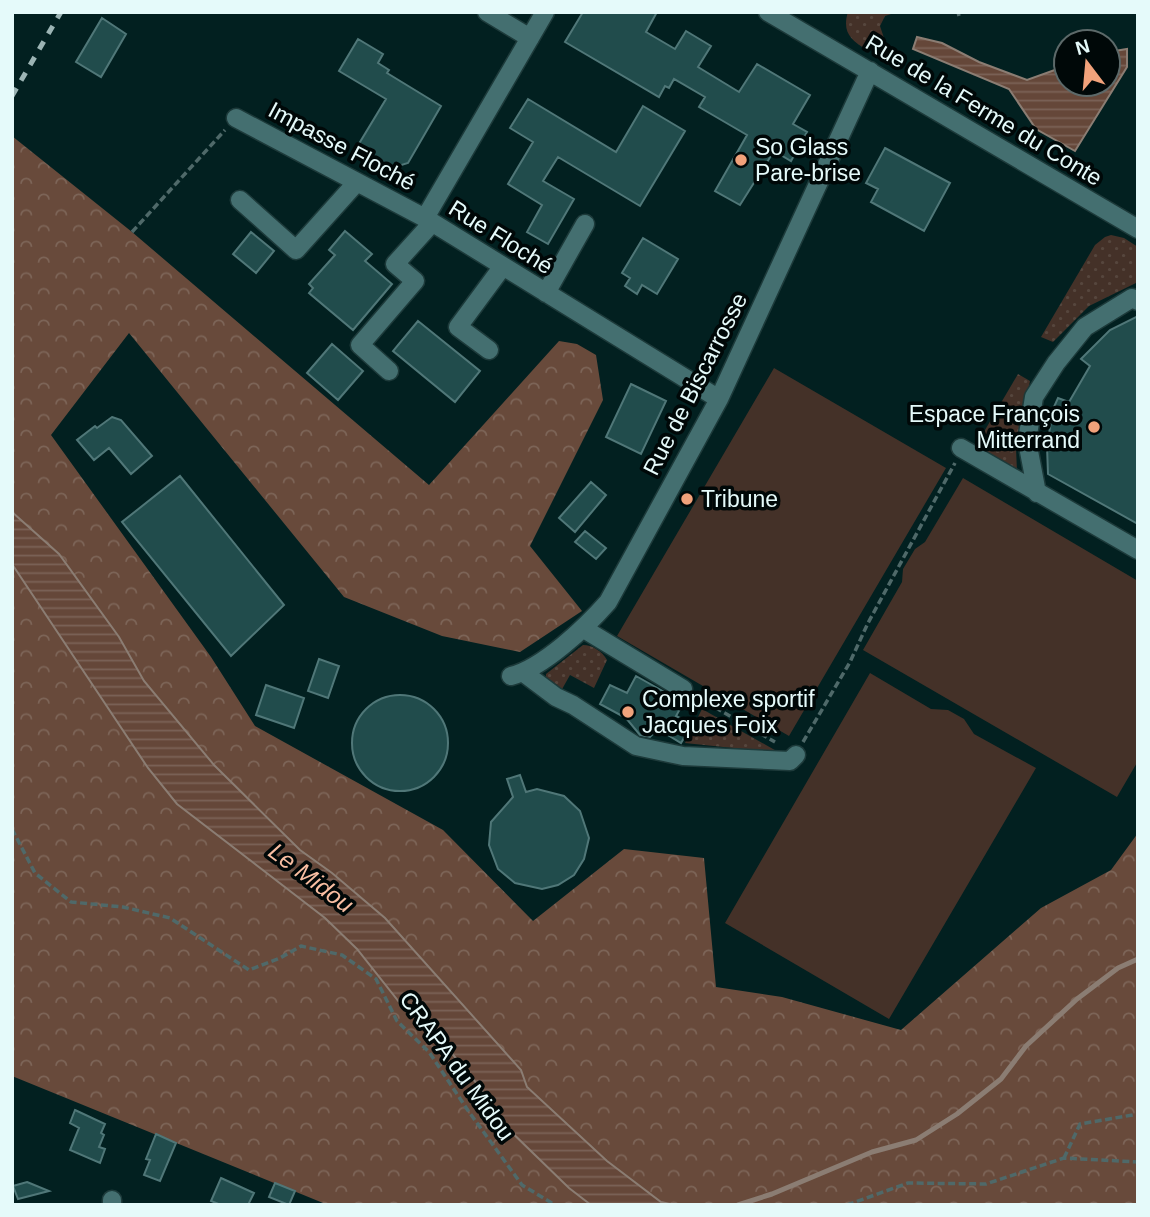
<svg xmlns="http://www.w3.org/2000/svg" width="1150" height="1217" viewBox="0 0 1150 1217" font-family="Arial,sans-serif">
<style>
.grass{fill:url(#grass-dots)}
.forest{fill:url(#forest-crowns)}
.green{fill:#443128}
.water{fill:url(#water-rules);stroke:#8b7d73;stroke-width:2}
.lines{fill:none;stroke-linecap:round;stroke-linejoin:round}
.stream{stroke:#8b7d73;stroke-width:5}
.building{fill:#214c4c;stroke:#507778;stroke-width:2}
.minor-casing{stroke:#1d3a3a;stroke-width:21}
.path{stroke:#4f6969;stroke-width:3.5;stroke-dasharray:7 3.5;stroke-linecap:butt}
.minor{stroke:#446f70;stroke-width:18}
.rail{stroke:#9cb4b4;stroke-width:5;stroke-dasharray:9 9;stroke-linecap:butt}
.poi-dot{fill:#f1a27b;stroke:#000808;stroke-width:2.5}
.labels{text-anchor:middle;stroke-width:7;stroke-linejoin:round;paint-order:stroke}
.street-label{font-size:23px;fill:#e5fafa;stroke:#000808}
.poi-label{font-size:23px;fill:#e5fafa;stroke:#000808;text-anchor:start}
.water-label{font-size:24px;font-style:italic;fill:#f8bea2;stroke:#000808}
</style>
<defs>
<pattern id="grass-dots" width="8" height="8" patternUnits="userSpaceOnUse" patternTransform="scale(1.75)"><rect width="8" height="8" fill="#443128"/><path d="M2 2h.1M6 6h.1" fill="none" stroke="#56463d" stroke-width="1.8" stroke-linecap="round"/></pattern>
<pattern id="forest-crowns" width="20" height="18" patternUnits="userSpaceOnUse" patternTransform="scale(1.75)"><rect width="20" height="18" fill="#684a3b"/><path d="M2 6a3 3 0 1 1 6 0M12 15a3 3 0 1 1 6 0" fill="none" stroke="#7d6558"/></pattern>
<pattern id="water-rules" width="6" height="5" patternUnits="userSpaceOnUse" patternTransform="scale(1.75)"><rect width="6" height="5" fill="#654739"/><path d="M0 2.5h6" fill="none" stroke="#7b6257"/></pattern>
</defs>
<rect width="100%" height="100%" fill="#022020"/>
<path class="grass" d="M848,12H897L885,16L880,26L886,44L866,49C850,40 842,31 848,12Z
M1111,235L1124,238L1138,247V282L1089,306L1053,342L1041,337L1095,245L1105,237Z
M1018,374L1030,381L1016,448L1017,472L975,447Z
M583,645C592,645 602,651 607,660L594,688L570,675L561,691L546,683V674Z
M702,709L780,753L685,743Z"/>
<path class="forest" d="M12,136L132,232L429,485L559,341L577,344L596,355L603,400L530,546L582,611L520,652L442,636L344,597L129,333L51,435L211,657L255,726L443,830L533,921L624,849L704,858L716,987L782,997L901,1030L1041,908L1111,870L1138,833V1205H328L12,1076Z"/>
<path class="green" d="M774,368L946,468L789,736L617,636Z
M963,478L1138,581V761L1117,797L863,650L902,582L903,569L915,549L925,542Z
M870,673L931,709L948,710L964,719L974,734L1036,768L889,1019L725,923Z"/>
<path class="water" d="M917,37L942,43L979,62L1027,80L1066,66V84H1108V52L1127,49V67L1075,151L1036,129L1009,89L913,49Z
M12,512L59,554L119,637L144,681L214,765L300,850L332,873L385,918L521,1070L527,1087L607,1161L661,1202L675,1205H591L569,1188L500,1121L482,1090L432,1029L407,1012L357,949L325,918L177,804L148,768L12,564Z"/>
<g class="lines">
<path class="stream" d="M738,1205L772,1194L872,1152L916,1140L957,1114L1001,1079L1026,1046L1077,999L1118,968L1138,959"/>
</g>
<path class="building" d="M583,12H657L646,32L675,49L686,31L711,46L698,67L739,92L757,64L810,95L793,124L807,132L791,161L774,151L740,205L715,191L747,135L699,107L705,97L674,79L669,88L665,86L659,97L565,42Z
M102,18L126,34L101,77L76,62Z
M358,39L383,54L378,63L389,70L387,73L441,106L408,163L392,168L357,147L386,99L339,71Z
M528,99L616,152L643,106L685,131L640,206L558,157L543,181L574,199L548,244L527,232L542,205L508,184L533,142L510,128Z
M885,148L950,183L924,231L871,202L878,189L866,183Z
M345,231L372,254L365,261L392,284L353,330L309,293L313,288L309,284L335,255L329,250Z
M251,232L274,251L256,273L233,254Z
M643,238L678,259L657,294L642,285L637,294L625,286L630,278L622,273Z
M1138,316V524L1048,474L1047,446L1053,409L1058,398L1069,402L1090,366L1081,359L1110,330Z
M418,321L480,371L455,402L393,351Z
M332,344L363,371L338,400L307,373Z
M631,384L666,401L641,454L606,437Z
M112,417L121,420L152,456L131,474L109,448L94,460L77,440L95,426L97,428Z
M180,476L284,605L231,656L122,522Z
M591,482L606,495L575,532L559,518Z
M585,531L606,548L596,559L575,542Z
M319,659L339,666L328,698L308,691Z
M636,676L677,699L685,700L676,716L692,724L681,743L658,729L650,737L640,735L626,718L600,704L610,685L627,693Z
M266,685L304,698L294,728L256,715Z
M352 743a48 48 0 1 1 96 0a48 48 0 1 1-96 0Z
M520,775L526,792L537,789L564,796L580,811L589,838L584,859L574,875L558,885L542,889L515,883L498,869L489,845L491,822L513,797L507,779Z
M75,1110L105,1124L101,1133L104,1135L99,1147L105,1149L100,1163L70,1150L79,1128L70,1123Z
M156,1134L176,1143L160,1181L144,1175L150,1160L146,1159Z
M221,1178L254,1193L248,1205H221L211,1201Z
M27,1182L49,1191L18,1199L13,1186Z
M275,1183L295,1191L289,1205L269,1197Z"/>
<g class="lines">
<defs>
<path id="minor" d="M487,12L530,38
M545,12L425,218L719,399
M768,12L1138,229
M236,118L425,218
M240,200L296,250L357,182
M546,293L585,224
M489,350L458,327L503,266
M389,371L360,345L415,281L395,264L432,223
M961,448L1138,550
M1037,493L1027,441L1034,397L1056,363L1085,327L1132,298L1138,301
M584,629L683,689
M524,673L556,697L573,705L636,746L683,756L790,761L796,755
M511,676C543,668 586,627 608,602L719,399L870,71
M112,1200V1205"/>
</defs>
<use href="#minor" class="minor-casing"/>
<path class="path" d="M958,12L959,16
M132,232L225,130
M697,697L775,742
M803,742L850,662L868,623L955,463
M12,829L35,873L71,902L123,907L170,918L249,970L280,958L301,946L342,955L376,979L397,1021L429,1052L469,1112L522,1185L555,1205
M1064,1158L1080,1124L1138,1114
M847,1205L908,1183L986,1184L1064,1158L1138,1162"/>
<use href="#minor" class="minor"/>
<path class="rail" d="M12,96L61,12"/>
</g>
<g class="poi-dot">
<circle cx="741" cy="160" r="7"/>
<circle cx="1094" cy="427" r="7"/>
<circle cx="687" cy="499" r="7"/>
<circle cx="628" cy="712" r="7"/>
</g>
<g class="labels">
<g class="street-label">
<text transform="translate(984 110) rotate(31)" y="8">Rue de la Ferme du Conte</text>
<text transform="translate(342 146) rotate(28)" y="8">Impasse Floché</text>
<text transform="translate(501 237) rotate(32)" y="8">Rue Floché</text>
<text transform="translate(695 384) rotate(-63)" y="8">Rue de Biscarrosse</text>
<text transform="translate(457 1066) rotate(54)" y="8">CRAPA du Midou</text>
</g>
<g class="poi-label">
<text x="755" y="155">So Glass<tspan x="755" dy="26">Pare-brise</tspan></text>
<text x="1080" y="422" text-anchor="end">Espace François<tspan x="1080" dy="26">Mitterrand</tspan></text>
<text x="701" y="507">Tribune</text>
<text x="642" y="707">Complexe sportif<tspan x="642" dy="26">Jacques Foix</tspan></text>
</g>
<g class="water-label">
<text transform="translate(311 878) rotate(37)" y="8">Le Midou</text>
</g>
</g>
<rect width="1150" height="1217" fill="none" stroke="#e5fafa" stroke-width="28"/>
<g transform="translate(1087 63) rotate(344)"><circle r="33" fill="#000808" stroke="#5c6969" stroke-width="2"/>
<path d="M0-5L12 26L0 18L-12 26Z" fill="#f1a27b"/>
<text y="-10" font-size="19" font-weight="bold" text-anchor="middle" fill="#e5fafa">N</text>
</g>
</svg>
